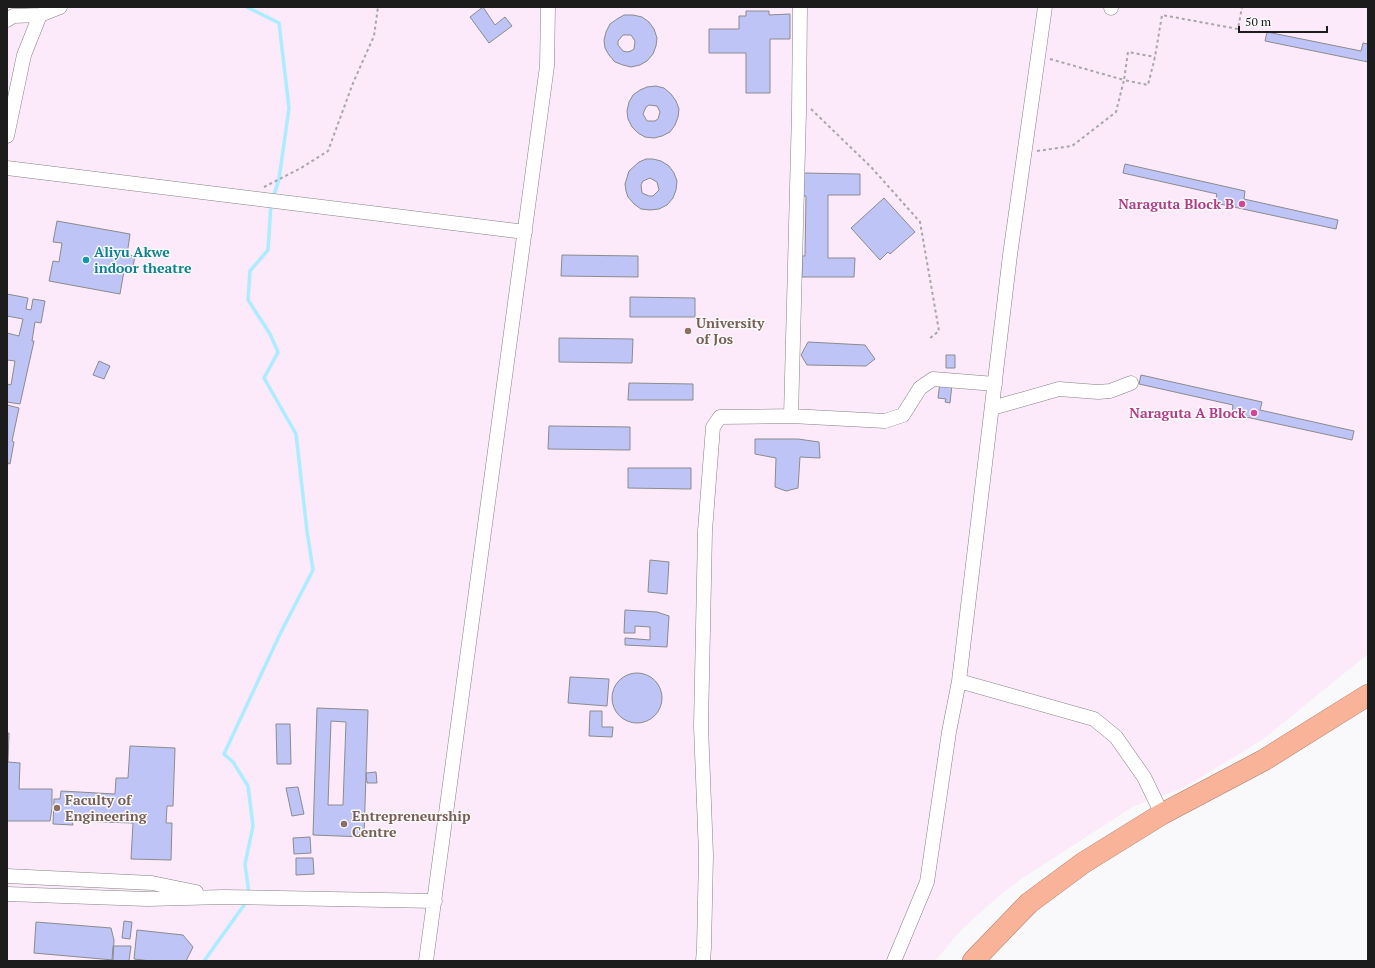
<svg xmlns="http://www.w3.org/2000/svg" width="1375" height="968" viewBox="0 0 1375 968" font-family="'PT Serif',serif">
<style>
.education{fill:#fce9f9}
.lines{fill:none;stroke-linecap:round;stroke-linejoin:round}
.stream{stroke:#abedff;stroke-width:3.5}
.building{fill:#bec5f6;stroke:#8b8b8d;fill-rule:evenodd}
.minor-casing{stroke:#828384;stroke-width:15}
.highway-casing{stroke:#ac7e6d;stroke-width:22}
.path{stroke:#a7a7a8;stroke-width:2;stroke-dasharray:3 3;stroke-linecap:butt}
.minor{stroke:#fff;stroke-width:14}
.highway{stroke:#f9b398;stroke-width:21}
.hotel-dot{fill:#d1479c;stroke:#f9f9fb;stroke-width:1.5}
.culture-dot{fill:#0f9aa8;stroke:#f9f9fb;stroke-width:1.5}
.education-dot{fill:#8d6e63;stroke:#f9f9fb;stroke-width:1.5}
.labels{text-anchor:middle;stroke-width:3;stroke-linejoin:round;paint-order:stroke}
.hotel-label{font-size:14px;font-weight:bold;fill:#b23c85;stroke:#f9f9fb;text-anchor:end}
.culture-label{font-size:14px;font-weight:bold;fill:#0d838f;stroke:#f9f9fb;text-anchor:start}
.education-label{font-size:14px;font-weight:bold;fill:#785e54;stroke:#f9f9fb;text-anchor:start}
</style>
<rect width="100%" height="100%" fill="#f9f9fb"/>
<path class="education" d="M7,7H1368V654L1262,740L1183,788L1134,806L1021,879L999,896L962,929L935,961H7Z"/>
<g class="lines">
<path class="stream" d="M247,7L279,23L289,108L279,179L273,198
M249,894L245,864L253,826L248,786L233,762L224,754L280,634L313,570L307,531L296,434L264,378L278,352L270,334L248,300L250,271L268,250L271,204
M204,961L247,901"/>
</g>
<path class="building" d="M483,7L495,25L505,17L512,26L489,43L470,17Z
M746,11H769V15L790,14V39H770V93H746V53H709V29H739V16H746Z
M624,15H633L642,17L649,22L654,29L657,38L656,46L653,54L647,61L640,65L631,67L623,65L615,62L609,55L605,48L604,40L606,32L610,24L617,19ZM623,35H631L635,41L634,49L631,51L627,52L623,51L618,45V41Z
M1267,32L1361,51L1363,43L1368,44V62L1265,41Z
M656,86L664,88L671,94L676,101L679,109L678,117L675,125L670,132L662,136L654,138L645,137L638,133L632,127L628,119L627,111L629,102L633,95L640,90L647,87ZM649,105L657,106L660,112L658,119L655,121H647L643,114L646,107Z
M646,159H653L661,161L669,166L674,173L677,181L676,190L673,198L667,205L659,209L650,210L641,209L634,204L628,197L626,191L625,184L629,171L639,162ZM650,178L657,182L659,190L653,196H649L642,193L641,185L643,181Z
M1125,164L1245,191L1244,199L1338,220L1336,229L1215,203L1217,194L1123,173Z
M803,173L860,174V195H828V258H855L854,277H802V256H805L806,196H803Z
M884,198L915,232L890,254L888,252L880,260L851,228Z
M57,221L130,234L127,255L135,256L132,272L124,271L120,294L49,281L53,261L59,262L62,243L53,242Z
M562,255L638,256V277L561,276Z
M7,294L28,298L26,309L31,310L33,299L45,301L41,323L35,322L32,341H34L20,404L7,402V384L11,385L15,361L7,360V333L19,336L23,319L7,316Z
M630,297L695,298V317H630Z
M559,338L633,339L632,363L559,362Z
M808,342L865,345L875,359L866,366L807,365L801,355Z
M946,355H955V368H946Z
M99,361L110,366L104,379L93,375Z
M1141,375L1262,402L1260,410L1354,431L1352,440L1232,414L1233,405L1139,384Z
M940,382L952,384L950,403L945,402L946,399L938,398Z
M629,383L693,384V400H628Z
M7,405L19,408L12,441L14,442L10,464L8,463L7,468Z
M549,426L630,427V450L548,449Z
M755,439H798L819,442L820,458L800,457L798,488L786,491L775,487L776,458L755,454Z
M628,468H691V489L628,488Z
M650,560L669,562L667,594L648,592Z
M625,610L657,612L669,616L667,647L625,645V638L650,640V627L635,626V633H624Z
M612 698a25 25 0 1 1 50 0a25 25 0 1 1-50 0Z
M570,677L609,679L607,706L568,703Z
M317,708L368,710L364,837L313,835ZM331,721L346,722L343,805H328Z
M590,711H602V727H613L612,737L589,736Z
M276,724H290L291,764H277Z
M7,733H9L8,762L20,763L19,789H52V808L50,821H7Z
M130,746L175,748L173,806H167L166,823H172L171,860L131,859L133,823L72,821L73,825L53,824L54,799H60L61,791L115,794L116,778H128Z
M376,772L377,783H367L366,773Z
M298,787L304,814L292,816L286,788Z
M310,837L311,853L294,854L293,838Z
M296,858H313L314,874L296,875Z
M124,921L132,922L130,939L122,938Z
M36,922L111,928L114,940L113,960L34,953Z
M137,930L183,935L193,947L186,961H151L134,959Z
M113,946H131L129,961H112Z"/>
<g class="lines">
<defs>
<path id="minor" d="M1111,8V7
M7,20L13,16L40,15
M7,136L24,55L40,15L60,7
M7,168L525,232
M992,408L1059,389L1098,392L1110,391L1131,383
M791,416L799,112L800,7
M959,681L1094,719L1116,737L1144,777L1162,814
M7,876L152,883L196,892
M7,894L147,899L224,897L435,901
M426,961L547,66L548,7
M703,961L704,948L706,855L701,726L705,531L713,427L720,417L791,416L885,421L903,415L920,388L933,379L995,384
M894,961L927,882L949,732L959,681L1010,255L1045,7"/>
<path id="highway" d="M973,961L1029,903L1083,863L1162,814L1264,760L1368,695"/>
</defs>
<use href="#minor" class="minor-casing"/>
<use href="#highway" class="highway-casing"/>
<path class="path" d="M1050,59L1124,80L1128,52L1155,57
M811,109L872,168L920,222L939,331L929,339
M1037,151L1072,146L1116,112L1124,80L1148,85L1155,57L1162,15L1238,29L1242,7
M264,187L301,168L328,151L353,83L374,36L378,7"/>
<use href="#minor" class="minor"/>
<use href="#highway" class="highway"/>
</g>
<g class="hotel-dot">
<circle cx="1242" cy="204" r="4"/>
<circle cx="1254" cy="413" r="4"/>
</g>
<circle class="culture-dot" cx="86" cy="260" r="4"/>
<g class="education-dot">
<circle cx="688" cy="331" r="4"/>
<circle cx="57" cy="808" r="4"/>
<circle cx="344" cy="824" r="4"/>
</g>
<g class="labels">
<g class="hotel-label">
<text x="1234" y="209">Naraguta Block B</text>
<text x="1246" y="418">Naraguta A Block</text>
</g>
<g class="culture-label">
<text x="94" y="257">Aliyu Akwe<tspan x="94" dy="16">indoor theatre</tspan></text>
</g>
<g class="education-label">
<text x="696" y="328">University<tspan x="696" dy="16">of Jos</tspan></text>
<text x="65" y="805">Faculty of<tspan x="65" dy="16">Engineering</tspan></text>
<text x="352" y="821">Entrepreneurship<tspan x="352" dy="16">Centre</tspan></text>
</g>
</g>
<rect width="1375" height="968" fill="none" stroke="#1c1c1d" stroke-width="16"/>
<path d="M1239 26v6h88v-6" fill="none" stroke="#1c1c1d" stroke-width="2"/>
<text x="1245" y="26" font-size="12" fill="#1c1c1d" stroke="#f9f9fb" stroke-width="3" paint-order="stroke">50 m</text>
</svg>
